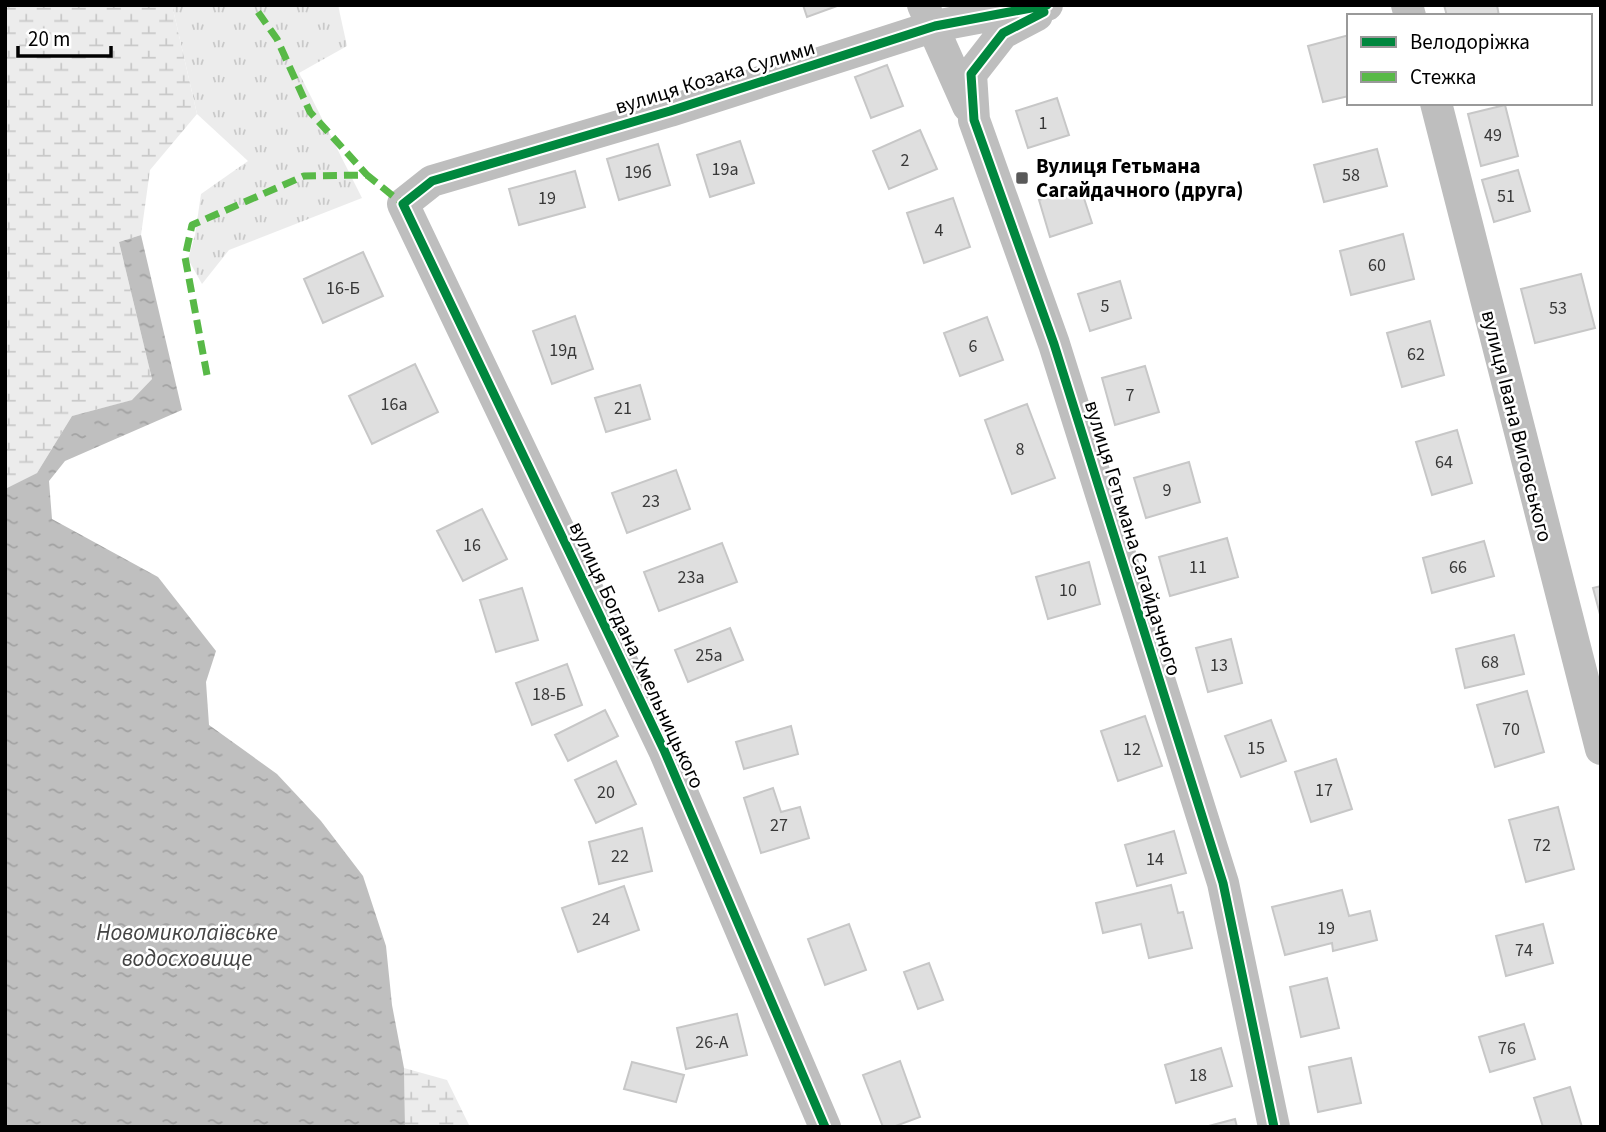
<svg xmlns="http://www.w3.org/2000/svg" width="1606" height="1132" viewBox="0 0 1606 1132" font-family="'Source Sans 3',sans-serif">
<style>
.grass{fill:url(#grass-tufts)}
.wetland{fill:url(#wetland-marsh)}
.water{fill:url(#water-ripples)}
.building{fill:#dfdfdf;stroke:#c7c7c7;stroke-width:2}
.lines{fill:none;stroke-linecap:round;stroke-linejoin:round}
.minor{stroke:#bebebe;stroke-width:32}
.quiet{stroke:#58b947;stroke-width:7;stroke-dasharray:14 7;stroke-linecap:butt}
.cycleway-casing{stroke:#fff;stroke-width:13}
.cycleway{stroke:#00873e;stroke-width:9}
.poi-dot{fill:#595959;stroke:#fff;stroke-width:2.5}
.labels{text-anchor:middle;stroke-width:5;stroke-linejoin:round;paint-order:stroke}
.number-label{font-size:18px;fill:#383838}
.street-label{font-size:21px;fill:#000;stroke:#fff}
.poi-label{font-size:21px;font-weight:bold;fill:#000;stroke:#fff;text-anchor:start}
.water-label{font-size:23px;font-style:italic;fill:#444;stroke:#fff}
</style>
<defs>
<pattern id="grass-tufts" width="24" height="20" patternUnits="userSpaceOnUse" patternTransform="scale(1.75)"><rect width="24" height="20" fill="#ececec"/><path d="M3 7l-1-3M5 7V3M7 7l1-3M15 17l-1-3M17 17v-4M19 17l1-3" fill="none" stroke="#c9c9c9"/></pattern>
<pattern id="wetland-marsh" width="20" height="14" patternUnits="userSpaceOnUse" patternTransform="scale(1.75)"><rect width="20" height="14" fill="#ececec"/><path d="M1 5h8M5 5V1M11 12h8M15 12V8" fill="none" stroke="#c9c9c9"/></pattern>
<pattern id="water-ripples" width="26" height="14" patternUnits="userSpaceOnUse" patternTransform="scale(1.75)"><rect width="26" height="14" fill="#bfbfbf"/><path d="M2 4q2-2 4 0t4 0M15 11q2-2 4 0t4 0" fill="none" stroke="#a2a2a2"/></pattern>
</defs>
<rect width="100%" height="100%" fill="#fff"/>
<path class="grass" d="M172,5H338L347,46L299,73L362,198L229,250L202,284L188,259L195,235L201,194L248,161L197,114Z"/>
<path class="wetland" d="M5,5H172L197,114L150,170L141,235L119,242L152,379L133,400L72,416L37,473L5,489Z
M404,1068L447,1080L470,1127H405Z"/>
<path class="water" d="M141,235L182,410L65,461L49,481L52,519L158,577L216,651L206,682L209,725L277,774L321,821L363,876L386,946L392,1005L404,1068L405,1127H5V489L37,473L72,416L132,400L152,379L119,242Z"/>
<path class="building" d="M803,5H837V6L807,17Z
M1444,5H1497L1499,16H1447Z
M1349,35V96L1323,102L1308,46Z
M887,65L903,106L871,118L855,77Z
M1057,98L1069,135L1028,148L1016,111Z
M1505,105L1518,156L1481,166L1468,114Z
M920,130L937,169L889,189L873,151Z
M740,141L754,183L710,197L697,155Z
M658,144L670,185L619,200L607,159Z
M1377,149L1387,186L1324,202L1314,165Z
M1518,170L1530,211L1494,222L1482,180Z
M575,171L585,207L519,225L509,189Z
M1080,186L1092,223L1050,237L1039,200Z
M953,198L970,247L924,263L907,213Z
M1403,234L1414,279L1351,295L1340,251Z
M363,252L383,296L323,323L304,279Z
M1581,274L1595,328L1535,343L1521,289Z
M1120,281L1131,318L1090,331L1078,294Z
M575,316L593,369L552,384L533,331Z
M987,317L1003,360L960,376L944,333Z
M1430,321L1444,375L1402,387L1387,333Z
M415,364L438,412L372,444L349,396Z
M1145,366L1159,412L1115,425L1102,378Z
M640,385L650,419L606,432L595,398Z
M1027,404L1055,478L1012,494L985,420Z
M1457,430L1472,483L1432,495L1416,442Z
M1189,462L1200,502L1146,518L1134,478Z
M676,470L690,509L627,533L612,493Z
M482,509L507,559L463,581L437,531Z
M1227,538L1238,577L1170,596L1159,557Z
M1484,541L1494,576L1432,593L1423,558Z
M722,543L737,582L659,611L644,572Z
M1089,562L1100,604L1048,619L1036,577Z
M1601,586V618L1593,588Z
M522,588L538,640L496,652L480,600Z
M730,628L743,660L688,682L675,650Z
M1514,635L1524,674L1465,688L1456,649Z
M1231,639L1242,683L1208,692L1196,648Z
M567,664L582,705L532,725L516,683Z
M1527,691L1544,752L1495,767L1477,705Z
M605,710L618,736L568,761L555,735Z
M1145,716L1162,766L1118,781L1101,731Z
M1271,720L1286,761L1241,777L1225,736Z
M791,726L798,754L744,769L736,742Z
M1336,759L1352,809L1311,822L1295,772Z
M616,761L636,804L596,823L575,780Z
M773,788L781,812L800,807L809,838L761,853L744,798Z
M1558,807L1574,869L1526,882L1509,820Z
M642,828L652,871L599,884L589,842Z
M1174,831L1186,873L1137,886L1125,845Z
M1171,885L1178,913L1183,912L1192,948L1149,958L1141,924L1103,933L1096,903Z
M624,886L639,930L578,952L562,908Z
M1342,890L1349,916L1370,911L1377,940L1333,951L1332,943L1285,955L1272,907Z
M849,924L866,970L825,985L808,939Z
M1543,924L1553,963L1506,976L1496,936Z
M929,963L943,1000L918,1009L904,972Z
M1327,978L1339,1028L1301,1037L1290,987Z
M737,1014L747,1055L686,1069L677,1028Z
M1524,1024L1535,1059L1490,1072L1479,1037Z
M1221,1048L1232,1086L1176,1103L1165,1065Z
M1351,1058L1361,1103L1318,1112L1309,1067Z
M900,1061L920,1117L893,1127H883L863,1075Z
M632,1062L684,1075L676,1102L624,1089Z
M1570,1087L1582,1127H1543L1534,1098Z
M1235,1119L1237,1127H1205Z"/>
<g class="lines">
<path class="minor" d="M923,5L968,106
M1407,5L1410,16
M1037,15L1003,33L971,74L974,120L1054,344L1223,883L1274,1127
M1436,103L1601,749
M825,1127L664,750L403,204L432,181L670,111L935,26L1047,5"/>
<path class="quiet" d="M258,12L277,39L310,112L367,175
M207,375L185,257L192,225L304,176L367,175L403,204"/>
<defs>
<path id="cycleway" d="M1044,12L1003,33L971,74L974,120L1054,344L1223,883L1274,1127
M825,1127L664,750L403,204L432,181L670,111L935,26L1047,5"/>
</defs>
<use href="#cycleway" class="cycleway-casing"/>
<use href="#cycleway" class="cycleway"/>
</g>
<rect class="poi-dot" x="1015" y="171" width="14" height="14" rx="3.5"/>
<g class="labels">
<g class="number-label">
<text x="1043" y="129">1</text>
<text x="1493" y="141">49</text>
<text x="905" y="166">2</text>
<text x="725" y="175">19а</text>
<text x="638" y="178">19б</text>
<text x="1351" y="181">58</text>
<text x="1506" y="202">51</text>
<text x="547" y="204">19</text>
<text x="939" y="236">4</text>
<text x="1377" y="271">60</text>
<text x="343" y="294">16-Б</text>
<text x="1105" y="312">5</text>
<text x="1558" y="314">53</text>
<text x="973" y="352">6</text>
<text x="563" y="356">19д</text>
<text x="1416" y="360">62</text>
<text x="1130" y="401">7</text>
<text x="394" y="410">16а</text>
<text x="623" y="414">21</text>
<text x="1020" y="455">8</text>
<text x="1444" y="468">64</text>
<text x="1167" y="496">9</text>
<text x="651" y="507">23</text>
<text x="472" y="551">16</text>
<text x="1198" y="573">11</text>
<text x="1458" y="573">66</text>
<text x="691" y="583">23а</text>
<text x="1068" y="596">10</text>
<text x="709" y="661">25а</text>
<text x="1490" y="668">68</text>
<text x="1219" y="671">13</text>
<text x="549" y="700">18-Б</text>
<text x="1511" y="735">70</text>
<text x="1256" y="754">15</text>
<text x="1132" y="755">12</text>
<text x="1324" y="796">17</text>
<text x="606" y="798">20</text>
<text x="779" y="831">27</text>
<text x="1542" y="851">72</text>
<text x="620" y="862">22</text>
<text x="1155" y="865">14</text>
<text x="601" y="925">24</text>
<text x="1326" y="934">19</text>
<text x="1524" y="956">74</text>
<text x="712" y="1048">26-А</text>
<text x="1507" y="1054">76</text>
<text x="1198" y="1081">18</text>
</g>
<g class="street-label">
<text transform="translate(715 77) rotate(-17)" y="7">вулиця Козака Сулими</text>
<text transform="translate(1517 426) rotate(76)" y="7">вулиця Івана Виговського</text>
<text transform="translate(1133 538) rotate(73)" y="7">вулиця Гетьмана Сагайдачного</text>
<text transform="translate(637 655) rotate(65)" y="7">вулиця Богдана Хмельницького</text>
</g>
<g class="poi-label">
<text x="1036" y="173">Вулиця Гетьмана<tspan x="1036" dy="24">Сагайдачного (друга)</tspan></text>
</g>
<g class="water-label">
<text x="187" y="940">Новомиколаївське<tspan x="187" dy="26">водосховище</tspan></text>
</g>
</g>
<rect width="1606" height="1132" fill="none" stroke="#000000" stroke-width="14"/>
<rect x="1347" y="14" width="245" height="91" fill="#ffffff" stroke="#999999" stroke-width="2"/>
<rect x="1361" y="37" width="35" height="10" fill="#00873e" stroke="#999999" stroke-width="2"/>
<text x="1410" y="49" font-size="21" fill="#000000">Велодоріжка</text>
<rect x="1361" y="72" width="35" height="10" fill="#58b947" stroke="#999999" stroke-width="2"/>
<text x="1410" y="84" font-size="21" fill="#000000">Стежка</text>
<path d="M18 46v10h93v-10" fill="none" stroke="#000000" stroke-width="3.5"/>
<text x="28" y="46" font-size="21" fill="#000000" stroke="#ffffff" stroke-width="5" paint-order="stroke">20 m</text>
</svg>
